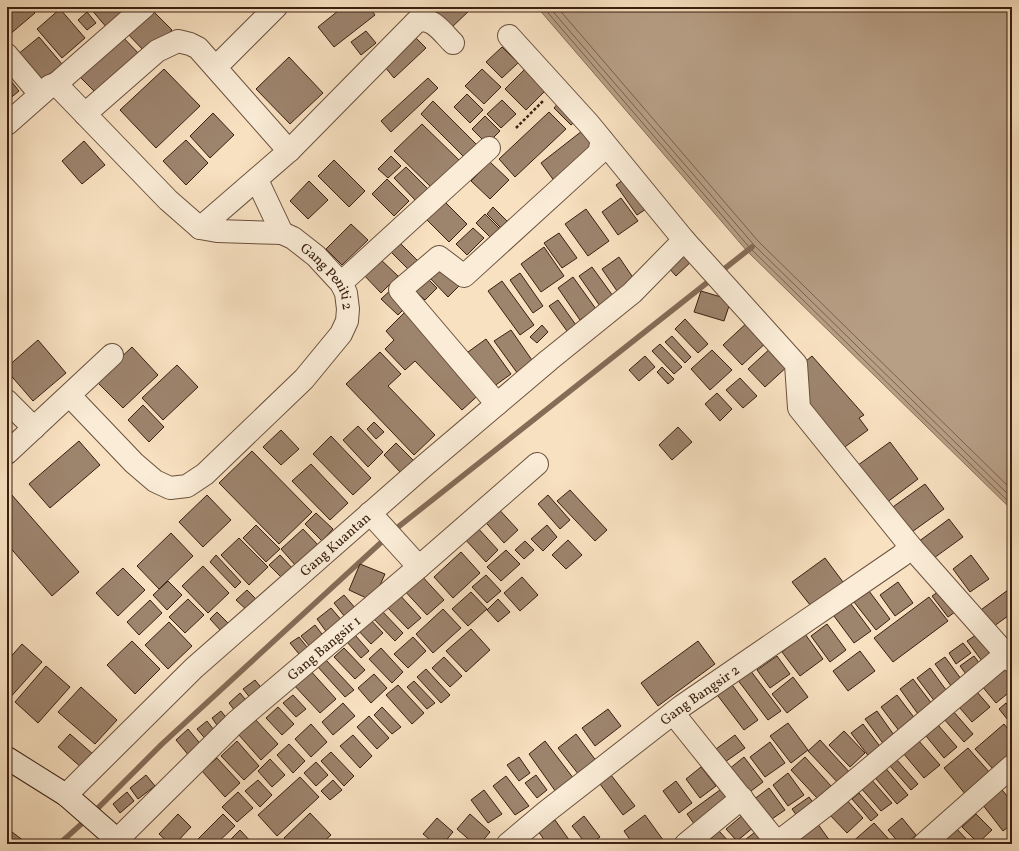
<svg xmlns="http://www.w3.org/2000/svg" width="1019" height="851" viewBox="0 0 1019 851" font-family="Vollkorn,serif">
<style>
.water{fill:#b79f85;stroke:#856c57}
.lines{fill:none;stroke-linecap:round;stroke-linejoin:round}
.shore{stroke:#78604b;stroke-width:1}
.stream{stroke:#856c57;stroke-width:5.5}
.building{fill:#9d846d;stroke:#3a2011}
.minor-casing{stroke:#6a503d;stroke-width:24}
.secondary-casing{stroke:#3a2011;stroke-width:24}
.path{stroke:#3a2011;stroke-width:2.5;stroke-dasharray:3 2;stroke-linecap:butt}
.minor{stroke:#faecd7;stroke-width:22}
.secondary{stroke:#faecd7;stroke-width:22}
.labels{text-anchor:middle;stroke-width:4;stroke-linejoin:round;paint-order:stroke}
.street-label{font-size:14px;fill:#3a2011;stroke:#faecd7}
</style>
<rect width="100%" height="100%" fill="#f8e1c1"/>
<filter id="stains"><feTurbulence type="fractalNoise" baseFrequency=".005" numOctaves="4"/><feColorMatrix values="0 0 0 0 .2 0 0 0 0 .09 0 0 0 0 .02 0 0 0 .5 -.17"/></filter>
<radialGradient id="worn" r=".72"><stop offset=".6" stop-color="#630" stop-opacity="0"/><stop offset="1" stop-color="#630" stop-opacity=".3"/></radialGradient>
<path class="water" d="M537,7H1012V510L747,251Z"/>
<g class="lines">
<path class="shore" d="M543,7L750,248L1012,505
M549,7L754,245L1012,498
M557,7L758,241L1012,490"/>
<path class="stream" d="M719,273L752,247
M393,531L713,278
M93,813L162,744L387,537
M59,844L87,819"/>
</g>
<path class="building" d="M7,7H30L35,13L9,35L7,33Z
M117,7L124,15L108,29L90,8Z
M343,7H369L375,15L334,47L318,27Z
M442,7H471L472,8L450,29L435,15Z
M150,8L172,30L147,54L125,31Z
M60,9L85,38L62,58L37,29Z
M87,12L96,23L87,30L78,20Z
M117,31L142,57L100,97L74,71Z
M366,31L376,43L361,55L351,42Z
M39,37L62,64L40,82L17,55Z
M416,38L426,48L394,78L385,67Z
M502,47L518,63L502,78L486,62Z
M289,57L323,93L290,124L256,89Z
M526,68L547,89L526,110L505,89Z
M164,69L200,106L156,148L120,110Z
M482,69L501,87L484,104L465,86Z
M7,76L19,91L8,100L7,99Z
M428,78L438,88L391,132L381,121Z
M467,94L483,110L470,123L454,107Z
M502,100L516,114L501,128L487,114Z
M561,100L579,118L571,125L554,108Z
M433,101L481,149L468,161L421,114Z
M549,112L566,129L515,177L499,159Z
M213,113L234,135L210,158L190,136Z
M485,116L500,131L487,144L472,129Z
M422,124L461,162L433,189L394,151Z
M582,131L597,150L555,182L541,163Z
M186,140L208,163L186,185L163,161Z
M84,141L105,165L82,184L62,161Z
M391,156L401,166L388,178L378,169Z
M334,160L365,191L349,207L318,176Z
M490,162L509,180L490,199L471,181Z
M406,167L429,190L417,202L394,178Z
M627,177L649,207L637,215L616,185Z
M387,179L409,201L394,216L372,194Z
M309,181L328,200L308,219L290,201Z
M440,197L467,224L449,242L422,215Z
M621,198L638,221L618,235L602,212Z
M493,207L511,225L505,232L487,214Z
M586,209L609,241L588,256L565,224Z
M485,214L502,231L493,240L476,223Z
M351,224L368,240L342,265L326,249Z
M473,228L484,238L467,255L456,244Z
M559,233L577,258L562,268L544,243Z
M394,237L421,264L412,273L385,246Z
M544,247L564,276L541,292L521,264Z
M685,249L694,259L676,276L667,266Z
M378,257L398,276L381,293L362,273Z
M619,257L634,279L617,291L602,269Z
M442,262L462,283L448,297L428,276Z
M592,267L613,296L600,306L579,276Z
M520,273L543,306L533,313L510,280Z
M425,276L437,288L425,300L412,288Z
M573,277L596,309L580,320L558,288Z
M502,281L534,325L520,335L488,291Z
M393,288L409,304L398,315L381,299Z
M701,291L731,300L724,321L694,312Z
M558,300L576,325L567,331L549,306Z
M407,310L484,390L462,410L415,361L405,370L385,349L394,340L386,331Z
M685,319L708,344L698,353L675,329Z
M750,320L769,340L742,365L723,345Z
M542,325L548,332L537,343L530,337Z
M511,330L534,363L518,374L494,341Z
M672,336L691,357L685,363L665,342Z
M486,339L511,374L493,387L468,352Z
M38,340L66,373L33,401L7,371V367Z
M660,344L682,367L674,374L652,351Z
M773,346L790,364L765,387L748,369Z
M132,347L158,375L123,408L96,381Z
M712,350L732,370L710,390L691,369Z
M380,352L401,374L388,386L435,435L414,455L346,384Z
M645,356L655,367L639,381L629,370Z
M812,356L864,415L859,418L868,430L838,452L804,407L799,367Z
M177,365L198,387L163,420L142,398Z
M662,367L674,379L668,384L657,372Z
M740,378L757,396L743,408L726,390Z
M717,393L732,409L720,421L705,404Z
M143,405L164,427L149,442L128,420Z
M374,422L384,432L376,439L367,429Z
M358,426L383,452L368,467L343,440Z
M678,427L692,442L672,460L659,445Z
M281,430L299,449L281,465L263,447Z
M331,436L371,478L353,495L313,454Z
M79,441L100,465L50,508L29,484Z
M890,442L918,479L882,506L854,468Z
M396,443L414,461L401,473L384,455Z
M252,451L312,512L279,544L219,483Z
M311,464L348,503L330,520L292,481Z
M925,484L944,509L909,534L890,509Z
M570,490L607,530L595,541L557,501Z
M11,494L79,572L52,596L7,544V497Z
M207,495L231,520L203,547L179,522Z
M548,495L570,520L560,529L538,504Z
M494,504L518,530L504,543L480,516Z
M316,513L333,529L322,541L305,524Z
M949,519L963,537L927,563L914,545Z
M256,525L280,549L266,562L243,538Z
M547,525L557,537L543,551L531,539Z
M476,526L498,550L486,562L463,537Z
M303,529L318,545L296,566L281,549Z
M171,533L193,556L159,589L137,566Z
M239,538L268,567L249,585L221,555Z
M568,540L582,555L566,569L552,555Z
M525,541L534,550L524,559L515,550Z
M506,550L520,564L501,581L487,567Z
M461,552L480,573L453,598L434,577Z
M216,555L241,582L235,588L210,562Z
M280,555L294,570L284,580L269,565Z
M971,555L989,579L970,592L953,569Z
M825,558L846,586L814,610L792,582Z
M360,564L385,574L373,601L349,590Z
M203,566L229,593L208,613L182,586Z
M123,568L145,590L118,616L96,593Z
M419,573L444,600L427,615L402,588Z
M486,575L501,591L487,603L472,587Z
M522,577L538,595L520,611L504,593Z
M168,581L182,595L167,610L153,595Z
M898,582L913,603L895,616L880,595Z
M944,588L959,609L948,617L932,596Z
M247,590L259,602L249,612L236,600Z
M1008,590L1012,596V613L990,629L978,612Z
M869,591L890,619L876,630L854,602Z
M397,592L421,618L408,629L384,604Z
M471,592L487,609L468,626L452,609Z
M344,595L356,609L345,617L334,603Z
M929,597L948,621L893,662L874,638Z
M188,599L204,615L185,633L169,617Z
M498,599L510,612L498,622L487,610Z
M150,600L162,613L139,635L127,622Z
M848,600L871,631L854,643L831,612Z
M331,608L343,622L328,634L317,619Z
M380,609L403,633L395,641L372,617Z
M443,609L461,628L433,653L416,634Z
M217,612L230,625L222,632L210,619Z
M367,616L383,633L371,644L355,627Z
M169,622L192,646L168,669L145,645Z
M827,624L846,650L830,662L811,636Z
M315,625L325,638L311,648L301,636Z
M471,629L490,650L466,672L446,651Z
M982,631L997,650L982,661L967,641Z
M805,634L823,659L800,676L782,652Z
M355,635L369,651L361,658L347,642Z
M299,637L311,652L303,659L290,643Z
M413,637L426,651L408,668L394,654Z
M132,641L160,669L135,694L107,665Z
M698,641L715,664L658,706L641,683Z
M963,643L971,653L956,664L949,653Z
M22,644L42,662L7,701V661Z
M344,648L365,670L355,679L334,657Z
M381,648L403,672L392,683L369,659Z
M860,651L875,671L848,691L833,671Z
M777,656L790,674L770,688L757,670Z
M974,656L983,668L969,678L960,666Z
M444,657L462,676L450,687L432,668Z
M945,657L964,683L954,690L935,664Z
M325,659L354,690L345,697L317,666Z
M46,666L70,687L38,723L15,702Z
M1003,666L1012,676V690L996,703L981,685Z
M308,668L336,699L320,713L292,683Z
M930,668L949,694L936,703L917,678Z
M426,669L450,695L441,703L417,677Z
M750,670L781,711L768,720L737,679Z
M374,674L387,688L371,703L358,688Z
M793,677L808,697L787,713L772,694Z
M913,679L932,704L918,714L900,689Z
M255,680L264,691L252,700L243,689Z
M414,681L435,703L427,709L407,687Z
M730,682L758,720L744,730L715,692Z
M398,685L424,713L412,724L386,695Z
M81,687L117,720L95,744L58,712Z
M977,692L990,707L972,722L959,707Z
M240,693L250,705L238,715L229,703Z
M293,695L306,709L296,717L283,703Z
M897,695L916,720L900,732L881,707Z
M343,703L355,716L333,735L322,722Z
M1006,703L1012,711V725L999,709Z
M278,707L294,724L282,735L266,718Z
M382,707L401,727L392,734L374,715Z
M608,709L621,726L595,746L582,728Z
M221,711L228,720L219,728L212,718Z
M877,711L896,738L885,746L865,719Z
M953,711L973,734L964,742L944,719Z
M369,716L389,738L377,749L357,727Z
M255,719L278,744L261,760L238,734Z
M207,721L217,734L208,742L197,729Z
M788,723L808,750L791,763L770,736Z
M311,724L327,742L311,757L295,739Z
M863,724L882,749L870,758L851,733Z
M1004,724L1012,734V754L993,769L975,749Z
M938,725L957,747L944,758L926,736Z
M188,729L203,747L190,757L176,740Z
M844,731L865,753L850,767L829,745Z
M70,734L94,755L82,768L58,747Z
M576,734L597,762L579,775L558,748Z
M353,735L372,756L360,768L340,746Z
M735,735L745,748L725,762L716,749Z
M820,740L852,775L841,786L808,751Z
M918,740L940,765L924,778L903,753Z
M237,741L259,766L244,780L221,756Z
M545,741L574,779L556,792L529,754Z
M770,742L785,763L765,777L750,757Z
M289,744L305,761L293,773L277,755Z
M968,748L991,774L966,795L944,768Z
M331,752L354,776L344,786L321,761Z
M519,757L530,773L519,781L507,765Z
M744,757L763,782L747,794L729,769Z
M805,757L831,786L817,798L791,770Z
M217,758L240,783L225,797L202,771Z
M270,759L285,775L272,787L258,771Z
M897,760L918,784L911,790L890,766Z
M316,762L328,775L316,786L304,773Z
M883,765L908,795L897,804L872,774Z
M701,767L716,786L700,798L686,779Z
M788,773L804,795L788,806L773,785Z
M146,775L155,786L138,799L130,788Z
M536,775L547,790L537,798L525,783Z
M611,775L635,806L623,815L600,784Z
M506,776L529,806L515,815L493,786Z
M300,777L319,797L277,836L258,815Z
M870,778L892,803L881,811L860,787Z
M258,780L272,795L260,807L245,791Z
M333,780L342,790L330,800L321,791Z
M676,781L692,803L679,813L663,791Z
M998,785L1012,802V824L1003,831L979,800Z
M724,787L731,797L695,825L687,814Z
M769,788L785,810L769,821L753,800Z
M484,790L502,814L488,823L471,800Z
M127,792L134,801L120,813L113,804Z
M238,792L253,808L237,822L222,807Z
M859,793L878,815L871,821L852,799Z
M809,797L817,808L800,820L792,809Z
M845,798L863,818L847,833L829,814Z
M310,813L331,835L321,844H290L284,838Z
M178,814L191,827L175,844H170L159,834Z
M223,814L235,826L216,844H202L197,840Z
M470,814L490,832L480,844H474L457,829Z
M744,814L755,826L737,841L726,829Z
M976,814L992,830L978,843L962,827Z
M645,815L666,844H633L624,831Z
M584,816L600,837L590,844H586L572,826Z
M437,818L453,832L443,844H435L423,834Z
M902,818L916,835L906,844H900L888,830Z
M555,820L572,844H547L538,831Z
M815,820L832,844H791Z
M874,823L893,844H850Z
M954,826L971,844H942L939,840Z
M759,829L767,844H742L741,843Z
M240,830L253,844H226Z
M719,831L731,844H706L705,843Z
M12,832L28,844H7V839Z"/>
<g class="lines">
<defs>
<g id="minor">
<path d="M509,36L589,124L684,240L796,364L799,408L911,547"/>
<path d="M7,55L40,94"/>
<path d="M216,67L276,7"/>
<path d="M56,84L144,7"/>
<path d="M85,114L157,51L178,41L190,44L198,48L289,151"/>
<path id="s1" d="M7,124L50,86L56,84L168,200L200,228L217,231L282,233L293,238L316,256L341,283L346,293L348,309L347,321L341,334L304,379L205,474L187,486L170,488L155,481L134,463L70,396"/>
<path d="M257,180L282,233"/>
<path d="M200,228L289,151L417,21C432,16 443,33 453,43"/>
<path d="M341,283L489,148"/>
<path d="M7,401L34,428"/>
<path d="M497,404L400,290L439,257L464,276L599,153L602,140"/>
<path d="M7,453L112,355"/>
<path d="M370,513L419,567"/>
<path d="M673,713L778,844"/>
<path id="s2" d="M66,795L194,668L424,466L549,360L632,293L684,240"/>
<path id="s3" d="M118,839L235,723L419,567L537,464"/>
<path d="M777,843L825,806L1006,654"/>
<path id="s4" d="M508,844L546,812L682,706L901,556L911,547L1012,661"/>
<path d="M686,844L742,798"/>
<path d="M924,844L1012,766"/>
</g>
<path id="secondary" d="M7,758L66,795L122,844"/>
</defs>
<use href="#minor" class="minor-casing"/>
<use href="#secondary" class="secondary-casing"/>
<path class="path" d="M516,128L543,101"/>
<use href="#minor" class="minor"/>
<use href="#secondary" class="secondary"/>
</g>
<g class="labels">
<g class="street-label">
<text dy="5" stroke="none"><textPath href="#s1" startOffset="415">Gang Peniti 2</textPath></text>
<text dy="5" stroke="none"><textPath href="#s2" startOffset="368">Gang Kuantan</textPath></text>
<text dy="5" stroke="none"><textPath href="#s3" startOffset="281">Gang Bangsir 1</textPath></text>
<text dy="5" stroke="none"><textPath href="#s4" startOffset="243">Gang Bangsir 2</textPath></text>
</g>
</g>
<rect width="1019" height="851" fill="none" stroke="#f8e1c1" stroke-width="24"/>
<rect x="8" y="8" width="1003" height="835" fill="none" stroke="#3a2011" stroke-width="2"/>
<rect x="12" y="12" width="995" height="827" fill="none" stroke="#3a2011"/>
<rect width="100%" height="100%" filter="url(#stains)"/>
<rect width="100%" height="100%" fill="url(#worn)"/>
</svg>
